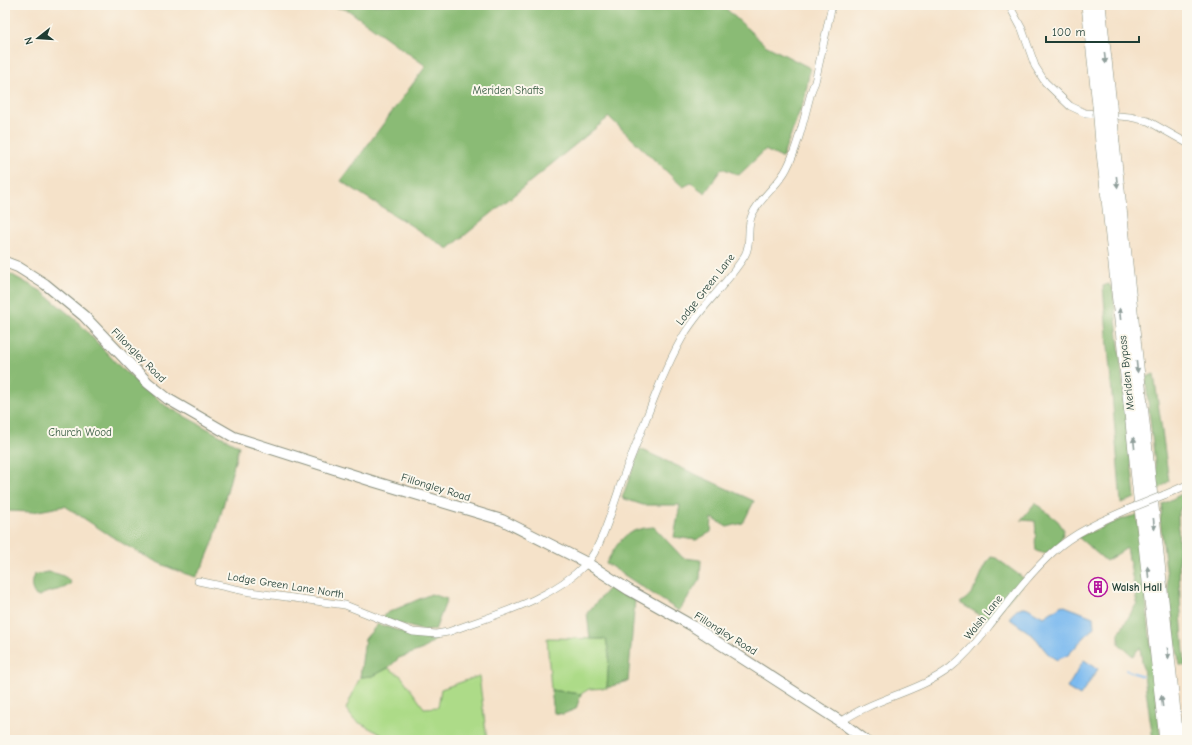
<svg xmlns="http://www.w3.org/2000/svg" width="1192" height="745" viewBox="0 0 1192 745" font-family="'Comic Neue',sans-serif">
<style>
.green{fill:#addb88;stroke:#668c5e}
.forest{fill:#8abb74;stroke:#547c54}
.water{fill:#7cbaef;stroke:#4e7c92}
.lines{fill:none;stroke-linecap:round;stroke-linejoin:round}
.stream{stroke:#7cbaef;stroke-width:2}
.street-casing{stroke:#8a907e;stroke-width:8}
.secondary-casing{stroke:#8a907e;stroke-width:12}
.highway-casing{stroke:#8a907e;stroke-width:14}
.street{stroke:#fff;stroke-width:7}
.secondary{stroke:#fff;stroke-width:10}
.highway{stroke:#fff;stroke-width:13}
.street-bridge-casing{stroke:#8a907e;stroke-width:8;stroke-linecap:butt}
.highway-bridge-casing{stroke:#8a907e;stroke-width:14;stroke-linecap:butt}
.street-bridge{stroke:#fff;stroke-width:7}
.highway-bridge{stroke:#fff;stroke-width:13}
.oneway{fill:#8f9e9a}
.labels{text-anchor:middle;stroke-width:4;stroke-linejoin:round;paint-order:stroke}
.park-label{font-size:11px;fill:#3b5d45;stroke:#fbf7ec}
.street-label{font-size:11px;fill:#1f3d34;stroke:#fbf7ec}
.poi-label{font-size:11px;font-weight:bold;fill:#1f3d34;stroke:#fbf7ec;text-anchor:start}
</style>
<rect width="100%" height="100%" fill="#fbf7ec"/>
<filter id="ink" filterUnits="userSpaceOnUse"><feTurbulence type="fractalNoise" baseFrequency=".025" numOctaves="2"/><feDisplacementMap in="SourceGraphic" scale="8" xChannelSelector="R" yChannelSelector="G"/><feConvolveMatrix kernelMatrix="1 2 1 2 8 2 1 2 1" color-interpolation-filters="sRGB"/></filter>
<filter id="wash" filterUnits="userSpaceOnUse"><feTurbulence type="fractalNoise" baseFrequency=".012" numOctaves="4" result="noise"/><feDisplacementMap in="SourceGraphic" scale="16" xChannelSelector="R" yChannelSelector="G"/><feGaussianBlur stdDeviation="0.9" result="paint"/><feColorMatrix in="noise" values="0 0 0 0 0 0 0 0 0 0 0 0 0 0 0 0 0 1.4 0 .05"/><feComposite in="paint" operator="in"/></filter>
<g filter="url(#wash)">
<rect width="100%" height="100%" fill="#f5e2c9"/>
<path class="green" d="M547,638L606,639L609,655L607,688L589,689L581,694L551,690Z
M388,668L401,676L424,708L438,707L441,689L479,676L487,740H392L354,720L346,709L360,677L373,676Z"/>
<path class="forest" d="M325,5H722L765,45L810,68L805,97L782,158L765,150L739,175L722,168L705,193L691,183L683,187L609,117L448,249L341,181L426,66L348,10Z
M5,271L41,291L76,320L120,367L166,406L239,446L214,540L204,564L196,577C147,563 107,533 65,506L33,512L5,511Z
M1109,284L1113,290L1135,498L1121,503L1103,286Z
M1154,374L1169,481L1158,490L1146,383L1147,377Z
M640,449L754,501L743,523L727,527L712,518L711,532L696,540L674,537L680,505H643L622,498Z
M1187,491V503L1180,509L1178,516L1180,600L1185,666L1180,665L1175,641L1160,520L1163,504Z
M1035,503L1058,521L1064,530L1060,543L1046,554L1036,551C1034,540 1037,532 1035,521L1021,520Z
M1137,515L1161,740H1153L1140,647L1133,656L1119,644V633L1137,603L1127,548L1106,561L1078,537L1125,518Z
M654,527L683,558L701,560L700,579L679,611L606,563C620,540 624,529 654,527Z
M991,557L996,558L1026,580L990,621L960,603C980,591 978,573 991,557Z
M47,572C55,573 67,575 71,583C63,592 49,589 40,596H36C31,589 30,584 34,575Z
M610,587L635,600L628,681L607,688L609,655L606,639H590L587,613Z
M431,594L447,599L435,630L424,631L382,618L387,613Z
M378,624L412,635L438,638L423,649L399,658L388,668L373,676L360,677L365,639Z
M551,690L581,694L576,709L563,714L554,713Z"/>
<path class="water" d="M1062,605L1093,617L1094,627L1068,655L1057,660C1043,653 1041,641 1030,633C1023,628 1016,624 1009,618C1026,598 1026,610 1044,617Z
M1084,660L1098,669L1080,696L1067,688Z"/>
<g class="lines">
<path class="stream" d="M1126,670L1142,676"/>
</g>
</g>
<g filter="url(#ink)">
<g class="lines">
<defs>
<path id="street" d="M1009,5L1022,29L1035,66L1045,82L1070,106L1085,113L1130,117L1148,121L1187,143
M1164,495L1187,485
M198,581L250,592L345,605L413,632L436,634L448,632C496,614 548,602 586,564C604,546 618,487 629,462C646,421 660,377 682,338C699,308 727,285 745,255C752,243 746,227 752,215C759,198 779,185 787,168C799,145 805,113 812,89L815,82L832,5
M841,722C874,698 917,693 950,668C966,656 977,641 989,626C1009,601 1029,574 1053,552C1075,532 1101,521 1129,509"/>
<path id="secondary" d="M5,262L18,267L45,284L84,316L148,383L168,399L234,437L372,481L502,520L587,563L629,590L691,625L841,722L865,740"/>
<path id="highway" d="M1088,5L1099,105
M1099,5L1110,105
M1102,143L1166,740
M1113,143L1177,740"/>
</defs>
<use href="#street" class="street-casing"/>
<use href="#secondary" class="secondary-casing"/>
<use href="#highway" class="highway-casing"/>
<use href="#street" class="street"/>
<use href="#secondary" class="secondary"/>
<use href="#highway" class="highway"/>
<defs>
<path id="street-bridge" d="M1129,509L1164,495"/>
<path id="highway-bridge" d="M1099,105L1102,143
M1110,105L1113,143"/>
</defs>
<use href="#street-bridge" class="street-bridge-casing"/>
<use href="#highway-bridge" class="highway-bridge-casing"/>
<use href="#street-bridge" class="street-bridge"/>
<use href="#highway-bridge" class="highway-bridge"/>
</g>
<defs><path id="oneway-solid" d="M-6-.8H1V-3.2L6.5 0L1 3.2V.8H-6Z"/></defs>
<g class="oneway">
<use href="#oneway-solid" transform="translate(1105 58) rotate(84)"/>
<use href="#oneway-solid" transform="translate(1117 182) rotate(84)"/>
<use href="#oneway-solid" transform="translate(1120 314) rotate(-96)"/>
<use href="#oneway-solid" transform="translate(1137 367) rotate(84)"/>
<use href="#oneway-solid" transform="translate(1134 443) rotate(-96)"/>
<use href="#oneway-solid" transform="translate(1154 524) rotate(84)"/>
<use href="#oneway-solid" transform="translate(1148 572) rotate(-96)"/>
<use href="#oneway-solid" transform="translate(1168 653) rotate(84)"/>
<use href="#oneway-solid" transform="translate(1162 701) rotate(-96)"/>
</g>
</g>
<defs>
<symbol id="building-ring" viewBox="-11 -11 22 22"><circle r="9.5" fill="#fbf7ec" stroke="#b5179e" stroke-width="1.5"/><path d="M-4-6H4V6H1V3H-1V6H-4ZM-2.5-4.3h1.7v1.8h-1.7ZM.8-4.3h1.7v1.8H.8ZM-2.5-1h1.7V.8h-1.7ZM.8-1h1.7V.8H.8Z" fill="#b5179e"/></symbol>
</defs>
<g fill-rule="evenodd">
<use href="#building-ring" x="1087" y="576" width="22" height="22"/>
</g>
<g class="labels">
<g class="park-label">
<text x="508" y="94">Meriden Shafts</text>
<text x="80" y="436">Church Wood</text>
</g>
<g class="street-label">
<text transform="translate(705 289) rotate(-52)" y="4">Lodge Green Lane</text>
<text transform="translate(139 355) rotate(45)" y="4">Fillongley Road</text>
<text transform="translate(1126 373) rotate(-96)" y="4">Meriden Bypass</text>
<text transform="translate(436 487) rotate(17)" y="4">Fillongley Road</text>
<text transform="translate(286 585) rotate(9)" y="4">Lodge Green Lane North</text>
<text transform="translate(983 617) rotate(-51)" y="4">Walsh Lane</text>
<text transform="translate(726 633) rotate(32)" y="4">Fillongley Road</text>
</g>
<g class="poi-label">
<text x="1112" y="591">Walsh Hall</text>
</g>
</g>
<rect width="1192" height="745" fill="none" stroke="#fbf7ec" stroke-width="20"/>
<g transform="translate(38 38) rotate(253)" stroke="#fbf7ec" stroke-width="3" paint-order="stroke">
<path d="M0-3L7 15L0 10L-7 15Z" fill="#1f3d34"/>
<text y="-6" font-size="11" font-weight="bold" text-anchor="middle" fill="#1f3d34">N</text>
</g>
<path d="M1046 36v6h93v-6" fill="none" stroke="#1f3d34" stroke-width="2"/>
<text x="1052" y="36" font-size="12" fill="#1f3d34" stroke="#fbf7ec" stroke-width="3" paint-order="stroke">100 m</text>
</svg>
